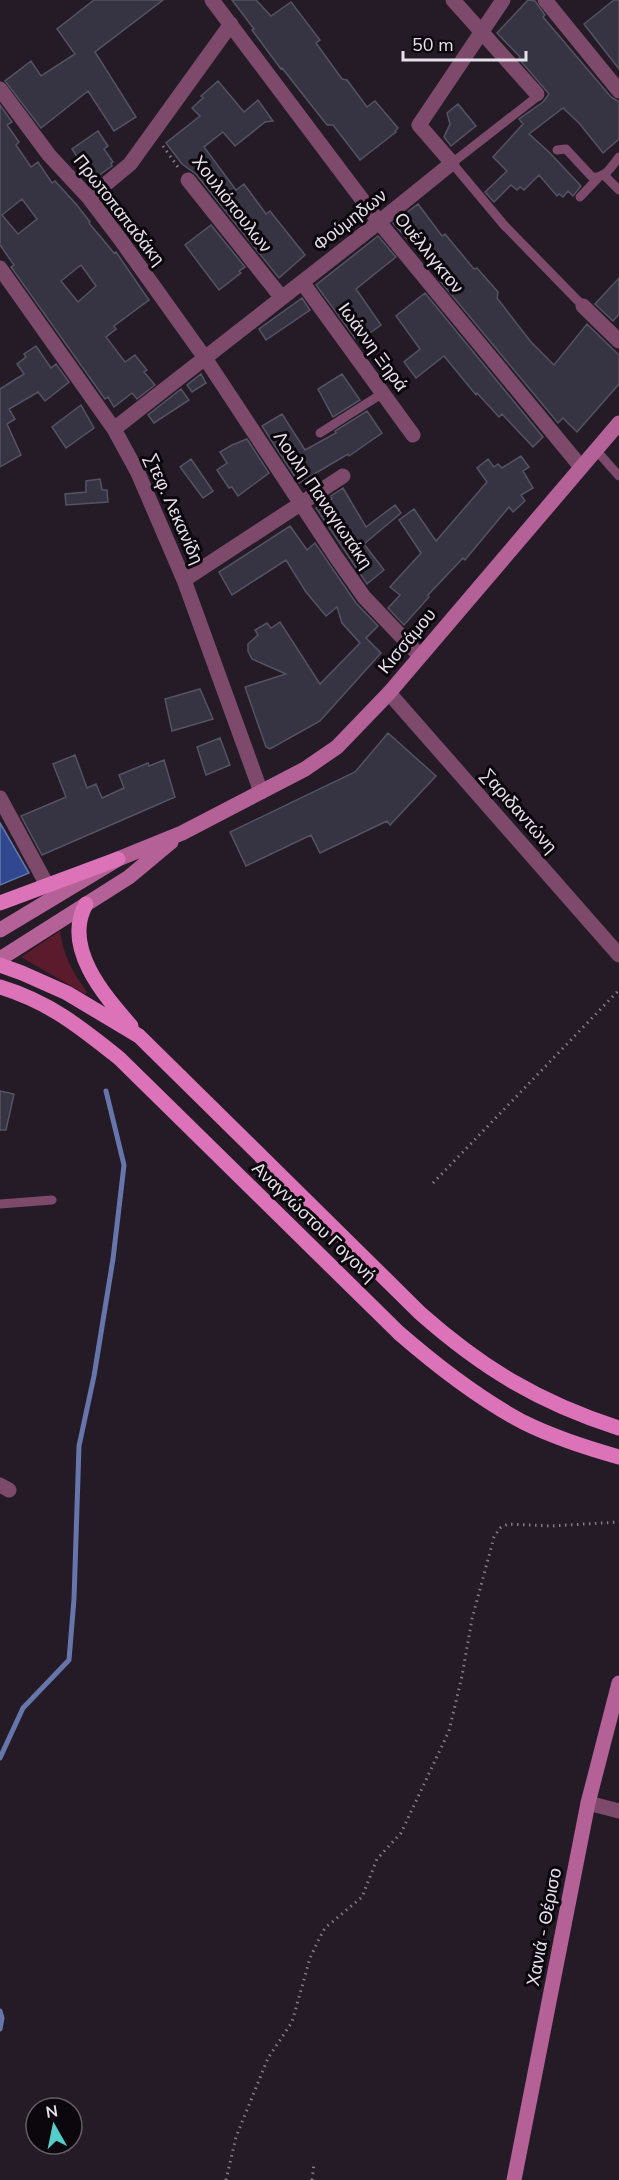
<svg xmlns="http://www.w3.org/2000/svg" width="619" height="2180" viewBox="0 0 619 2180" font-family="'Nunito Sans',sans-serif">
<style>
.green{fill:#5c1a2d}
.water{fill:#2f4890;stroke:#6676ab;stroke-width:1.5}
.lines{fill:none;stroke-linecap:round;stroke-linejoin:round}
.stream{stroke:#6676ab;stroke-width:5}
.building{fill:#363442;stroke:#555363;stroke-width:1.5;fill-rule:evenodd}
.path{stroke:#837b86;stroke-width:3;stroke-dasharray:1.5 4.5;stroke-linecap:butt}
.service{stroke:#7d4a6b;stroke-width:9}
.minor{stroke:#7d4a6b;stroke-width:15}
.tertiary{stroke:#7d4a6b;stroke-width:15}
.secondary{stroke:#b36196;stroke-width:15}
.primary{stroke:#dc72b7;stroke-width:15}
.labels{text-anchor:middle;stroke-width:6;stroke-linejoin:round;paint-order:stroke}
.street-label{font-size:18px;fill:#e6e0e9;stroke:#0b070c}
</style>
<rect width="100%" height="100%" fill="#241b27"/>
<path class="green" d="M60,931C63,955 72,972 87,992L85,994L21,957Z"/>
<path class="water" d="M0,823L29,873L0,885Z"/>
<g class="lines">
<path class="stream" d="M0,1758L23,1708L69,1660L74,1599L79,1446L94,1376L113,1259L124,1165L106,1091
M0,2011L2,2018L0,2029"/>
</g>
<path class="building" d="M94,0H163L95,52L136,117L114,131L88,91L41,128L5,81L31,61L41,76L75,54L57,29Z
M232,0H256L271,16L291,2L320,40L316,43L342,79L347,80L367,107L375,101L398,128L395,131L396,132L360,160L333,125H327L282,68L281,69L252,30L254,29Z
M528,0L535,1L545,15L543,17L611,97L619,102V139L603,153L579,123L563,108L529,134L550,153L581,186L573,196L568,191L563,197L559,194L557,196L539,175L524,190L520,187L517,190L511,185L494,202L485,192L507,171L493,157L523,124L519,119L543,102L549,94L519,59L520,57L497,33Z
M614,0H619V69L584,24Z
M218,81L244,112L258,100L273,121L265,122L235,146L223,132L204,147L236,190L244,184L266,214L270,211L305,255L279,278L196,174L182,164L166,143L200,116L192,108L203,98L201,96Z
M458,104L476,126L451,146L444,137L450,124L447,113Z
M0,105L12,122L7,125L19,142L16,145L31,167L38,162L52,183L55,181L76,204L90,222L89,223L114,253L116,252L149,300L114,326L116,329L106,337L125,362L135,355L147,370L144,372L155,385L137,399L132,393L114,407L108,397L105,399L11,267L14,265L0,245ZM22,199L37,219L18,234L2,215ZM81,265L96,286L78,302L61,281Z
M98,131L108,146L104,149L113,162L111,163L112,166L92,180L72,149Z
M418,204L442,236L445,234L474,269L477,268L498,292L497,298L531,342L554,365L587,324L619,355V384L577,432L563,418L558,423L440,281L443,279L393,223Z
M211,225L245,267L239,271L241,273L219,290L185,245Z
M378,236L396,257L356,289L381,325L364,337L361,333L355,338L316,285Z
M619,278V314L613,321L595,304Z
M425,293L543,437L533,447L502,414L499,417L477,393L476,395L444,356L416,378L404,362L420,349L396,316Z
M302,298L310,310L266,340L259,329Z
M36,346L51,368L56,364L69,382L45,401L38,392L9,409L15,419L7,424L21,455L0,467V389L24,374L17,364L26,357L24,354Z
M201,374L206,383L192,392L187,385Z
M342,374L360,400L333,417L318,389Z
M181,389L189,400L154,423L148,415Z
M81,405L94,428L66,448L52,427Z
M367,411L382,433L349,456L348,454L299,483L262,426L282,414L305,450L336,433L335,431Z
M247,439L269,473L238,496L232,487L229,488L217,470L227,463L220,452L232,445Z
M521,456L529,467L523,471L533,488L521,495L525,501L513,512L509,507L465,560L463,558L428,595L429,597L404,625L388,608L400,595L390,587L421,553L399,520L414,509L436,541L487,482L477,468L488,459L494,467L498,464L502,468Z
M191,459L213,491L203,498L180,467Z
M100,479L102,490H107L108,502L66,505L65,494L86,492V481Z
M343,488L366,527L395,505L401,513L364,544L384,570L367,584L316,508L332,499L331,496Z
M290,526L307,550L315,543L356,603L378,626L366,638L381,653L320,721L270,749L266,747L245,687L286,674L252,659L248,651V644L258,635L255,630L267,623L271,628L280,622L320,684L360,643L342,623L337,607L326,616L306,592L286,560L232,595L219,572Z
M200,689L213,719L172,731L165,699Z
M388,733L436,776L390,825L387,821L320,853L311,835L246,866L230,832L355,772Z
M220,738L230,765L206,775L197,747Z
M75,755L87,788L96,784L102,798L124,788L119,775L148,763L149,766L164,760L175,797L42,855L21,816L66,797L53,764Z
M0,1091L14,1094L6,1130H0Z"/>
<g class="lines">
<path class="path" d="M163,146L180,170
M433,1183L619,990
M226,2180L236,2137L268,2058L292,2022L310,1958L319,1939L325,1928L362,1897L377,1859L401,1833L449,1731L462,1676L472,1619L494,1537L500,1528L508,1524L551,1526L619,1522
M312,2180L314,2164"/>
<path class="service" d="M537,94L538,96L452,163L504,225L583,306
M557,150L566,149L592,177C605,179 611,167 619,157
M604,175L619,190
M580,197L598,178
M320,433L383,393
M596,450L619,476
M0,1204L52,1200"/>
<path class="minor" d="M212,0L379,222L581,467
M453,0L537,94
M545,0L619,91
M0,89L49,155L89,198L120,239L205,358L336,557L364,597L419,655
M188,180L282,298
M89,198L130,164L231,24
M0,268L114,429L138,473L184,580L261,792
M302,282L413,435
M583,306L619,341
M114,429L379,222L452,163L419,125L503,0
M184,580L343,476
M389,693L619,955
M0,1485L9,1490
M588,1803L619,1811"/>
<path class="tertiary" d="M0,798L47,885"/>
<path class="secondary" d="M0,930L118,859L182,833L305,769L337,747L389,693L619,423
M0,959L129,877L171,842
M514,2180L588,1803L619,1683"/>
<path class="primary" d="M0,903L118,859
M86,904C62,947 104,995 131,1026
M0,965L22,973L67,993L139,1036L420,1313C482,1368 540,1403 619,1428
M0,987C49,1002 79,1026 119,1058L399,1333C437,1366 478,1398 523,1422C553,1437 587,1448 619,1457"/>
</g>
<g class="labels">
<g class="street-label">
<text transform="translate(232 204) rotate(52)" y="6">Χουλιόπουλων</text>
<text transform="translate(119 210) rotate(52)" y="6">Πρωτοπαπαδάκη</text>
<text transform="translate(350 220) rotate(-38)" y="6">Φούμηδων</text>
<text transform="translate(429 253) rotate(51)" y="6">Ουέλλιγκτον</text>
<text transform="translate(373 347) rotate(54)" y="6">Ιωάννη Ξηρά</text>
<text transform="translate(323 500) rotate(56)" y="6">Λουλη Παναγιωτάκη</text>
<text transform="translate(174 509) rotate(66)" y="6">Στεφ. Λεκανίδη</text>
<text transform="translate(407 641) rotate(-50)" y="6">Κισσάμου</text>
<text transform="translate(519 811) rotate(49)" y="6">Σαριδαντώνη</text>
<text transform="translate(314 1222) rotate(44)" y="6">Αναγνώστου Γογονή</text>
<text transform="translate(544 1927) rotate(-79)" y="6">Χανιά - Θέρισο</text>
</g>
</g>
<g transform="translate(54 2126) rotate(351)"><circle r="28" fill="#0b070c" stroke="#635e64" stroke-width="1.5"/>
<path d="M0-4.5L10 22L0 15L-10 22Z" fill="#54cdc8"/>
<text y="-9" font-size="16" font-weight="bold" text-anchor="middle" fill="#e6e0e9">N</text>
</g>
<path d="M403 51v9h123v-9" fill="none" stroke="#e6e0e9" stroke-width="3"/>
<text x="412" y="51" font-size="18" fill="#e6e0e9" stroke="#0b070c" stroke-width="4.5" paint-order="stroke">50 m</text>
</svg>
